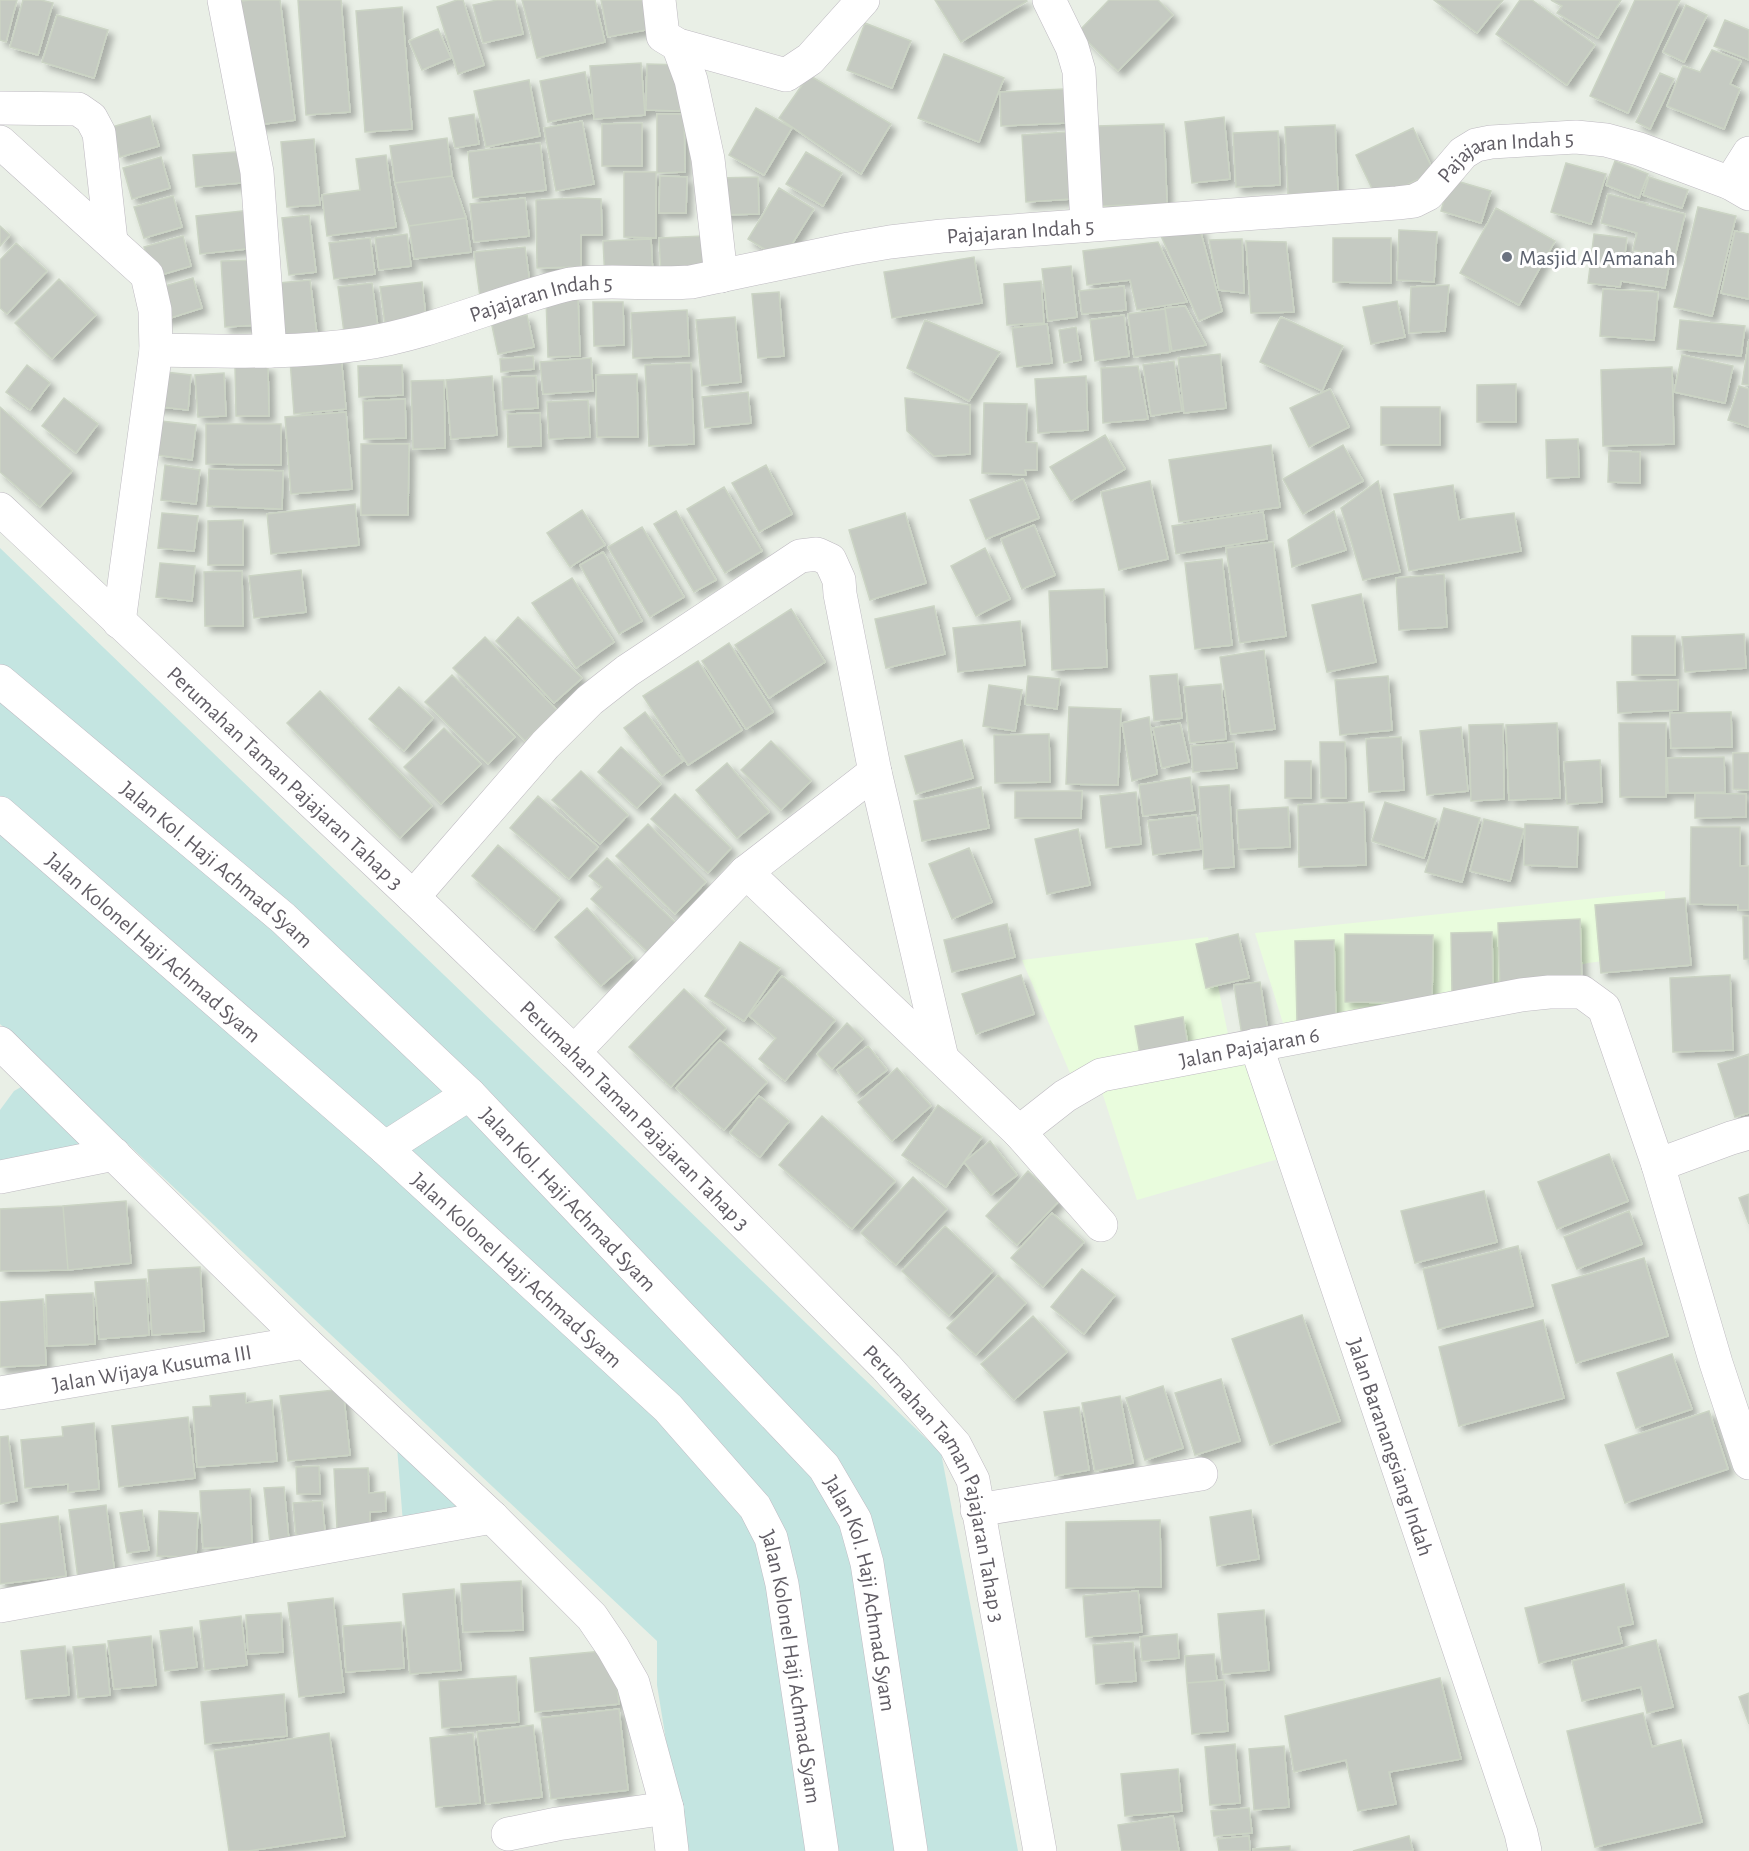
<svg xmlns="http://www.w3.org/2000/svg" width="1749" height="1851" viewBox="0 0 1749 1851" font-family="'Alegreya Sans',sans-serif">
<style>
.commercial{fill:#e9fcdd}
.green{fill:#c4e5e1}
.building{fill:#c5cac2;stroke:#cbd4c4;stroke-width:1.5;filter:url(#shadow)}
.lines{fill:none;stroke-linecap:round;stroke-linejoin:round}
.street-casing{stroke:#bebac1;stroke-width:34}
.secondary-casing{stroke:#bfbbc3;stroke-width:34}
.street{stroke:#fff;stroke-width:33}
.secondary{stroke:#fff;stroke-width:33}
.worship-dot{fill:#6b7280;stroke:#fff;stroke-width:2}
.labels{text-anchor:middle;stroke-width:6;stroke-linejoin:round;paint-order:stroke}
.street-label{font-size:22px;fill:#615d65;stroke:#fff}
.worship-label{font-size:22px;fill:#5b616d;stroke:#fff;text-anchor:start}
</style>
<defs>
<filter id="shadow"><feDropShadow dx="5.5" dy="5.5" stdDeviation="3" flood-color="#0004"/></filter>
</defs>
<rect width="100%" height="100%" fill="#e9efe6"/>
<path class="commercial" d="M1665,891L1666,953L1588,963L1287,1036L1255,933Z
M1208,937L1229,1039L1070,1073L1022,960Z
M1277,1057L1306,1151L1137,1200L1102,1092Z"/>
<path class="green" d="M0,548L941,1453L1018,1851H684L657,1685V1641L0,1024Z
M21,1087L30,1090L81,1134L80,1147L0,1162V1110L14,1091Z
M396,1434L465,1512L404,1536Z"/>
<path class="building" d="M0,0H17L6,42L0,40Z
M23,0H41L53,3L38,55L10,47Z
M250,0H280L295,120L249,126L233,2Z
M298,0H341L350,112L306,115Z
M457,0H463L484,65L458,74L437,7Z
M497,0H515L523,34L483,43L473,5Z
M522,0H595L605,42L537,58Z
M601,0H652L657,28L608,37Z
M935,0H1026L1027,1L961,42Z
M1109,0H1158L1173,15L1118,71L1078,32Z
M1434,0H1503L1477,33Z
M1520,0H1532L1595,45L1567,85L1496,34Z
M1551,0H1621L1598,38L1557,13L1562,6Z
M1635,0H1680L1628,113L1590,96Z
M1686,5L1707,15L1684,62L1663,52Z
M402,7L412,129L365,132L356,11Z
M57,15L108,30L94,78L42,62Z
M1725,20L1749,30V60L1714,46Z
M865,23L911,41L892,88L847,70Z
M438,29L451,58L422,70L409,41Z
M1712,50L1741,61L1730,84L1740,89L1724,129L1667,106L1683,66L1700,72Z
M944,54L1004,78L979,142L918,118Z
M641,63L645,115L594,119L590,66Z
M647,64L682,65L680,111L646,110Z
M585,72L593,113L548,122L540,81Z
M1660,73L1674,79L1650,129L1636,122Z
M809,75L891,124L861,174L779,118Z
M529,80L540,136L486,147L474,91Z
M1064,89L1066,123L1001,126L1000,92Z
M756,108L792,128L764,175L729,155Z
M474,114L479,144L455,148L449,118Z
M657,114H684L685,172L657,173Z
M150,116L159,146L120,157L112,127Z
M1224,117L1230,179L1192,183L1185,122Z
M582,121L594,184L556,191L544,128Z
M642,123V166H602V124Z
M1164,124L1167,204L1099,206L1097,126Z
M1335,125L1338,192L1288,194L1285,127Z
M1413,128L1434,172L1377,199L1356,155Z
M1278,131L1280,185L1236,187L1233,133Z
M1067,132L1071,199L1026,202L1022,135Z
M447,138L452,176L395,183L390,146Z
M314,139L320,205L287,207L281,142Z
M540,143L546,190L473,198L468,152Z
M249,151L251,182L196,187L193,155Z
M806,152L842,173L823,206L786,184Z
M386,155L396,227L327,236L322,195L360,190L356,159Z
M161,157L170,188L132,199L123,168Z
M1615,161L1648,174L1639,198L1606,185Z
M1566,163L1606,174L1591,224L1551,212Z
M624,172H656V238L624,237Z
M452,176L466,218L409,226L395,183Z
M660,176L687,177L686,213H659Z
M758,177L759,214L717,215V178Z
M1649,177L1688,190L1682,208L1643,195Z
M1450,179L1491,191L1481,223L1441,211Z
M779,188L814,209L782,260L748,239Z
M1608,194L1648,204L1647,205L1685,214L1674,260L1633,250L1637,233L1601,223Z
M173,196L182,227L144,238L134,207Z
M525,198L529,236L474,242L470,204Z
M579,198L601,199L602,235H581V267L537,268L536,200Z
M1698,207L1736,216L1712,316L1674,307Z
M1496,208L1555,241L1519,305L1460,273Z
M251,210L255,248L200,254L196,216Z
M309,215L316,272L289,275L282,218Z
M466,218L471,252L414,259L409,226Z
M0,226L10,235L0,246Z
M1199,226L1222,311L1199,321L1161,236Z
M1399,230L1437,232L1434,282L1397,280Z
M1735,231L1749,234V299L1721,293Z
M407,234L411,266L379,270L375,238Z
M1594,234L1627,238L1625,253L1670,260L1665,288L1621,281L1620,287L1588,283Z
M183,236L191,266L154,277L144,247Z
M703,236L705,273L661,275L659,238Z
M370,238L375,274L334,279L329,243Z
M1333,238H1391V283L1333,282Z
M651,239L653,277L605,280L603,241Z
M1242,239L1244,293L1219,290L1209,240Z
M1246,241L1286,242L1294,312L1251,313Z
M1158,242L1187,302L1137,310L1130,280L1087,285L1083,251Z
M16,243L47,271L7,314L0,308V260Z
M525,247L531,291L480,297L474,252Z
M974,257L982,303L892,318L884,272Z
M254,260L258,325L225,327L221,261Z
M1071,266L1077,317L1048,321L1042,269Z
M193,278L202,308L164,320L154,289Z
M59,279L96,315L52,359L15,323Z
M310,280L317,335L285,339L279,283Z
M1041,281L1044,323L1007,325L1004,284Z
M422,282L427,327L386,332L380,287Z
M372,283L379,335L345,340L338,287Z
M1449,285L1445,331L1409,333L1411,287Z
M1124,286L1126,310L1082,314L1079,291Z
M1603,289L1658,292L1654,340L1600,336Z
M779,292L784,356L758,358L752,294Z
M578,297L580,356L548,357L546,298Z
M1397,301L1405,337L1371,344L1363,307Z
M593,302H623L624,345L594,346Z
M1185,306L1206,345L1172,351L1165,308Z
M1165,309L1170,352L1134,357L1128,314Z
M687,310L689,356L633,358L631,313Z
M527,315L534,347L498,354L491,321Z
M1124,315L1129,356L1095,361L1090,320Z
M735,317L741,382L702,386L696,320Z
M1281,317L1343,346L1322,391L1260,362Z
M925,320L1000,352L969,401L907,368Z
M1680,320L1745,326L1741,356L1677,349Z
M1047,324L1052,363L1017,367L1012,328Z
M1076,327L1081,360L1064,363L1059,330Z
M1749,339V385L1742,384Z
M1220,354L1226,408L1184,413L1178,358Z
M1682,355L1733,366L1725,403L1674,392Z
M341,356L346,409L294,414L290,360Z
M533,356L534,369L501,372L500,359Z
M591,358L593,391L543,394L540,362Z
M1174,361L1182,411L1151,416L1143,365Z
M691,363L694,444L649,446L645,365Z
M27,365L50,383L30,410L6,392Z
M402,365L403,395L359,397L358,366Z
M235,366H268L269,416H236Z
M1138,366L1148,419L1103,423L1101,368Z
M1672,367L1674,444L1603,446L1601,370Z
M157,371L191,375L188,410L153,406Z
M224,373L226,416L198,417L195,375Z
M637,374L638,437H597L596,375Z
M492,376L497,435L451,439L446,380Z
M536,376L538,408L503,410L502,377Z
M1086,376L1088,430L1038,433L1035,379Z
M444,380L445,448L413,449L411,381Z
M1516,384V422H1477V385Z
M1739,386L1749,389V427L1728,420Z
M1330,389L1349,427L1309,447L1290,408Z
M748,392L751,423L705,428L702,397Z
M64,398L98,424L76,453L42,426Z
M905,398L970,405V454L934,456L907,431Z
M405,399L406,438L364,439L363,401Z
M588,400L590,437L549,439L547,402Z
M984,403L1027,404L1026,442L1037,443V470H1025L1026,475L982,473Z
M0,407L72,471L40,507L0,472Z
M1381,407H1440V445H1381Z
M346,412L352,489L291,494L285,417Z
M540,413L541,446L508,447L507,414Z
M161,421L196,425L192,460L157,455Z
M206,424H281V465L206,464Z
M1105,435L1125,469L1071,501L1050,467Z
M1578,439L1579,477L1547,478L1546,440Z
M361,444H409L408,515H361Z
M1271,445L1280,507L1179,522L1169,460Z
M1343,445L1363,481L1303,514L1283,479Z
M1609,451L1640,452V483L1608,482Z
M165,465L200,470L196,504L161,500Z
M766,465L792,514L759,532L732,483Z
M209,469L283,471L282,509L207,506Z
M1023,479L1039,518L986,539L970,500Z
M1150,481L1168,559L1119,570L1101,492Z
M1378,481L1400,572L1363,580L1341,508Z
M1453,485L1459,520L1514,513L1521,551L1409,571L1394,494Z
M724,487L762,551L725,573L687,509Z
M355,504L359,545L271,554L267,514Z
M582,510L605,545L570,567L547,533Z
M676,511L716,580L694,592L654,524Z
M1334,511L1346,550L1292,567L1288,540Z
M1263,512L1267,539L1176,554L1172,526Z
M162,513L198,516L194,551L158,548Z
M905,513L926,583L870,600L849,530Z
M243,520V565H208V521Z
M1034,525L1055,575L1022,589L1001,539Z
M642,527L684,597L650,617L608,547Z
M1273,542L1286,636L1240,643L1226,548Z
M985,548L1010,599L976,616L951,566Z
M603,552L642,621L619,634L580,565Z
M1222,559L1232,645L1195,649L1185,563Z
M160,563L195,566L192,601L156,597Z
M301,570L306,612L254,618L249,576Z
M242,571L243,626H205L204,572Z
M1444,574L1447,627L1399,630L1396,578Z
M572,578L614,642L576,668L532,603Z
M1104,589L1107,667L1052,670L1049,591Z
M1361,594L1376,662L1327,672L1312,605Z
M934,606L945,654L886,668L875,619Z
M791,609L825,662L769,698L735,645Z
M518,617L582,678L554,703L496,641Z
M1020,621L1025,665L958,672L953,628Z
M1744,634L1746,668L1685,672L1682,637Z
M1632,636H1675V675H1632Z
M485,637L557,710L525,741L453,668Z
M729,643L773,712L746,729L702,661Z
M1264,650L1275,729L1231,734L1220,657Z
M698,661L742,730L688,765L643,696Z
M1177,674L1182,718L1154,721L1150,676Z
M452,675L515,737L488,764L425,702Z
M1028,676L1060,679L1057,709L1025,704Z
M1388,676L1392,730L1340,735L1335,680Z
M1678,680V710L1618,713L1617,682Z
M1221,684L1226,739L1190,743L1184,687Z
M989,685L1022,690L1015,731L983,726Z
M399,687L433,718L404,751L369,719Z
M320,691L432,806L400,838L287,723Z
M1069,707L1121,709L1118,785L1066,784Z
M645,712L683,761L662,776L624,728Z
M1731,712L1732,747L1671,748L1670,713Z
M1149,717L1157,774L1132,781L1122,723Z
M1180,723L1189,762L1162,768L1153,728Z
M1557,723L1560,798L1509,800L1506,725Z
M1619,723H1666V797H1620Z
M1503,724L1504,799L1471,801L1469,725Z
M1461,727L1468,791L1427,795L1420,731Z
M444,728L481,764L441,804L404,767Z
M1049,734L1050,782L995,783L994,735Z
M1401,737L1404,790L1369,792L1366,739Z
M962,740L973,778L916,794L905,756Z
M771,741L811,781L781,810L741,770Z
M1234,742L1237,768L1193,772L1191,746Z
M1320,742H1345L1346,798H1321Z
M621,747L661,784L637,808L598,772Z
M1733,753H1749V790L1733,789Z
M1724,757L1725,792L1668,793L1667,758Z
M1600,760L1602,802L1567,804L1564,762Z
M1285,761H1311V798H1285Z
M727,763L769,812L737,838L696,790Z
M581,771L628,815L600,844L552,800Z
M1190,777L1195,810L1143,816L1139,785Z
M1229,785L1234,867L1204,869L1199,787Z
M981,787L989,828L922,841L914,801Z
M1015,791H1082L1081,818H1015Z
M1136,792L1141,844L1106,848L1100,796Z
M1695,793L1746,794V817L1695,818Z
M675,794L731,848L708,873L651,819Z
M538,796L598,847L569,879L510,828Z
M1364,802L1366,865L1299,867L1298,805Z
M1385,802L1436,819L1424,858L1372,841Z
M1288,807L1290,847L1239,849L1237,810Z
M1444,808L1480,818L1462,882L1425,872Z
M1196,815L1201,849L1153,855L1148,821Z
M1484,819L1524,829L1510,881L1470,871Z
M648,824L706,882L675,914L616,856Z
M1525,824L1578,827L1577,867L1524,865Z
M1691,827H1740V866H1749V910H1738V905L1690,904Z
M1078,829L1090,885L1047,894L1035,839Z
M498,845L560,898L534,930L472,876Z
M969,848L992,902L952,919L929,864Z
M607,858L677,924L649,953L591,899L602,887L589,876Z
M1685,898L1691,965L1601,973L1595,905Z
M587,908L633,958L601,986L555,937Z
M1743,916H1749V959H1744Z
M1580,919L1582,986L1500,989L1498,923Z
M1007,924L1015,957L952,972L944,940Z
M1492,932L1493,994H1452L1451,933Z
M1238,934L1249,978L1206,988L1196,944Z
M1345,934L1433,935L1432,1003L1345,1002Z
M1334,940L1336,1020L1297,1021L1295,941Z
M740,942L780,968L744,1021L705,996Z
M1021,975L1034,1014L976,1034L962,994Z
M1730,975L1733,1050L1673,1052L1670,978Z
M782,976L835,1020L785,1081L759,1059L776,1038L749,1016Z
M1260,982L1269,1038L1243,1042L1234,985Z
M684,989L726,1028L671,1087L629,1047Z
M1183,1017L1189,1051L1141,1060L1135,1026Z
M847,1023L863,1039L832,1069L817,1054Z
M720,1040L767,1082L724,1130L676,1088Z
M868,1046L887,1070L856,1094L837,1070Z
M1749,1054V1113L1735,1117L1718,1064Z
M897,1068L931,1106L892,1141L858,1102Z
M759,1096L789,1121L760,1157L730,1133Z
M938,1105L982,1137L946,1187L902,1155Z
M822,1116L895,1181L852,1229L779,1165Z
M990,1141L1017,1175L991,1195L964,1162Z
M1609,1154L1628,1201L1557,1229L1538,1182Z
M1028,1171L1059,1201L1017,1245L986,1216Z
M913,1177L947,1209L896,1265L861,1233Z
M1484,1191L1497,1242L1415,1263L1401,1211Z
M1749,1194V1224L1739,1198Z
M126,1201L131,1263L68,1270L63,1206Z
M63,1206L68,1270L0,1271V1209Z
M1629,1211L1642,1244L1577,1269L1564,1237Z
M1052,1213L1084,1242L1043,1287L1011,1258Z
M945,1226L993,1271L949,1316L902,1271Z
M1518,1246L1533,1306L1438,1329L1423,1269Z
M1644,1258L1668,1336L1576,1363L1552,1285Z
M200,1267L204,1331L152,1335L148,1270Z
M1082,1269L1115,1295L1084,1334L1051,1307Z
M998,1275L1026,1303L976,1355L947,1328Z
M146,1279L149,1335L99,1339L95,1282Z
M93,1293L95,1344L47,1346L46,1295Z
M43,1299L46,1365L0,1367V1302Z
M1302,1315L1340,1421L1270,1445L1232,1339Z
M1033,1316L1067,1352L1014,1400L981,1364Z
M1543,1320L1564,1398L1459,1426L1439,1347Z
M1672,1354L1692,1409L1636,1428L1617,1373Z
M1221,1379L1240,1441L1195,1455L1175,1393Z
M1163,1386L1183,1448L1145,1460L1126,1398Z
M343,1389L350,1455L288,1461L280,1396Z
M245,1393L246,1403L272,1400L277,1461L197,1467L193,1407L211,1406L210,1396Z
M1120,1396L1133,1463L1095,1471L1082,1403Z
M1079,1407L1089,1470L1055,1476L1044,1412Z
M1709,1411L1728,1469L1625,1503L1605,1445Z
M188,1417L195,1478L119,1487L112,1426Z
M94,1423L99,1489L68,1492V1484L25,1488L21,1440L63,1436L62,1427Z
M8,1436L17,1501L0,1504V1437Z
M319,1466L320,1494H297L296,1467Z
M368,1468L369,1493L385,1492L386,1511L370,1512V1528L337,1529L334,1469Z
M284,1487L289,1541L270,1543L264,1488Z
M250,1489L252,1546L203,1548L200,1491Z
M322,1501L325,1532L296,1535L293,1503Z
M106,1505L115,1575L78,1579L69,1510Z
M142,1510L149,1550L127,1553L120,1513Z
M1251,1510L1259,1559L1217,1566L1210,1517Z
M159,1511L198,1513L196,1557L157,1556Z
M58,1516L66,1576L0,1584V1524Z
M1160,1520L1161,1587L1066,1588V1522Z
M521,1581L523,1630L463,1632L461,1584Z
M1624,1584L1633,1624L1618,1627L1622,1643L1539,1663L1525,1608Z
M454,1589L461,1670L410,1674L403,1594Z
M1138,1591L1142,1632L1086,1637L1083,1596Z
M333,1598L344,1692L299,1697L288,1603Z
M1264,1610L1269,1670L1223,1674L1218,1614Z
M281,1613L283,1652L248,1654L246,1615Z
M241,1616L247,1665L205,1670L200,1621Z
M401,1622L404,1668L346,1672L343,1626Z
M192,1627L197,1667L165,1671L160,1631Z
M1177,1634L1179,1658L1142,1661L1140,1637Z
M151,1636L156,1685L114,1689L108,1641Z
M1656,1640L1673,1707L1647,1713L1641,1687L1582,1701L1572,1661Z
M1133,1642L1136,1681L1096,1684L1093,1645Z
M105,1644L110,1695L78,1698L73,1647Z
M65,1646L69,1695L26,1699L21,1651Z
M613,1650L619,1704L535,1712L530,1658Z
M1214,1654L1217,1681L1187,1683L1185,1656Z
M516,1676L519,1722L442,1728L439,1681Z
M1440,1678L1461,1759L1389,1772L1396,1804L1358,1811L1346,1760L1294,1772L1285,1716Z
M1224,1680L1228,1731L1192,1734L1187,1683Z
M1749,1693V1724L1739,1697Z
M284,1694L287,1736L205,1744L201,1702Z
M619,1709L628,1790L551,1799L541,1718Z
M1643,1713L1652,1747L1681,1740L1702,1822L1595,1847L1567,1731Z
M533,1725L542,1797L486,1804L477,1732Z
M329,1733L345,1836L248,1851H229L214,1751Z
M473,1733L480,1803L436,1807L430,1738Z
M1235,1744L1240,1803L1210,1805L1205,1747Z
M1284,1746L1289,1807L1254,1810L1249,1749Z
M1178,1769L1182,1811L1125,1816L1121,1774Z
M1249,1808L1252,1833L1214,1836L1211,1811Z
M1173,1816L1179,1851H1122L1118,1825Z
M1249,1836L1250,1851H1219L1217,1839Z
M1409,1836L1413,1851H1353Z
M1290,1846V1851H1253V1849Z"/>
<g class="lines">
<defs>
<g id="street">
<path d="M224,0L257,172L270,351"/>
<path d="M659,0L663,36L678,45L786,75L810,59L863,0"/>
<path d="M1049,0L1072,47L1079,71L1087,225"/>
<path d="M678,45L691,80L708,159L721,276"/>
<path d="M0,108L78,109L91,118L99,133L111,241"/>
<path d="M0,142L147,275L155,310L156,350L119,622"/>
<path d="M1730,183L1749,153"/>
<path id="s1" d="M156,350C224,351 293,354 361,344C433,333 500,301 570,284C610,279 651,285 691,282L849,249L890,242L942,236L1397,203L1414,201L1428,194L1463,153L1476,145L1491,142L1576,137L1606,140L1639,149L1730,183L1749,194"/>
<path id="s2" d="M0,509L413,897L574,1052L886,1367L955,1445L973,1480L1040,1851"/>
<path id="s3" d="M746,872L1019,1132L1065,1096L1101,1075L1521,995L1549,992H1582L1604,1008L1658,1165L1731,1138L1749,1133"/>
<path d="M413,897L545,745L590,700L627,671L800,556L817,554L830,560L839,580L840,594L875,772L942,1058"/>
<path d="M0,1043L305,1342L492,1517L592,1617L613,1648L633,1683L667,1808L672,1851"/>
<path id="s4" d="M1256,1045L1521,1833L1525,1851"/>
<path d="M574,1052L746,872L875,772"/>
<path d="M1019,1132L1101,1225"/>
<path d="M1658,1165L1716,1363L1749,1463"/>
<path d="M0,1177L114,1154"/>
<path id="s5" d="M0,1393L305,1342"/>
<path d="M977,1510L1201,1474"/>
<path d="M0,1606L492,1517"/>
<path d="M508,1834L557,1824L667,1808"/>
</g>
<g id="secondary">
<path id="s6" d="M0,681L283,918L469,1094L824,1467L855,1520L867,1563L911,1851"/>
<path id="s7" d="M0,813L385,1148L668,1408L755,1507L771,1538L782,1584L822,1851"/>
<path d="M385,1148L469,1094"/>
</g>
</defs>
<use href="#street" class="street-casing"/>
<use href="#secondary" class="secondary-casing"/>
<use href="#street" class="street"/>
<use href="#secondary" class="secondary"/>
</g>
<circle class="worship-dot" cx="1507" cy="257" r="6"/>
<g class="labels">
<g class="street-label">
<text dy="8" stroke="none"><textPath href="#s1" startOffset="1382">Pajajaran Indah 5</textPath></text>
<text dy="8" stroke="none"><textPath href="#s1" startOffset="878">Pajajaran Indah 5</textPath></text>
<text dy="8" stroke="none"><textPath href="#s1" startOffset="392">Pajajaran Indah 5</textPath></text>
<text dy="8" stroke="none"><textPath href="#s2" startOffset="392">Perumahan Taman Pajajaran Tahap 3</textPath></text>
<text dy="8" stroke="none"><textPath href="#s6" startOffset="284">Jalan Kol. Haji Achmad Syam</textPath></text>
<text dy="8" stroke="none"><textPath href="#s7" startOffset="204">Jalan Kolonel Haji Achmad Syam</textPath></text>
<text dy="8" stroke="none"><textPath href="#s3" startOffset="628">Jalan Pajajaran 6</textPath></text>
<text dy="8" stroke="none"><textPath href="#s2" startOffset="878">Perumahan Taman Pajajaran Tahap 3</textPath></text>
<text dy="8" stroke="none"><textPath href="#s6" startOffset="770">Jalan Kol. Haji Achmad Syam</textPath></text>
<text dy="8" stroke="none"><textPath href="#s7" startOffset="690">Jalan Kolonel Haji Achmad Syam</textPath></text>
<text dy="8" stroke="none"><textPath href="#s5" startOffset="154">Jalan Wijaya Kusuma III</textPath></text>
<text dy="8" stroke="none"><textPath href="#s4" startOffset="424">Jalan Baranangsiang Indah</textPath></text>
<text dy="8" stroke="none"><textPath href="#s2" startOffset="1364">Perumahan Taman Pajajaran Tahap 3</textPath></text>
<text dy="8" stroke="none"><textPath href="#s6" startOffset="1274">Jalan Kol. Haji Achmad Syam</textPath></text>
<text dy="8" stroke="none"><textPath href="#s7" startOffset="1192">Jalan Kolonel Haji Achmad Syam</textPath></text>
</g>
<g class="worship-label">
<text x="1519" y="265">Masjid Al Amanah</text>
</g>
</g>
</svg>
